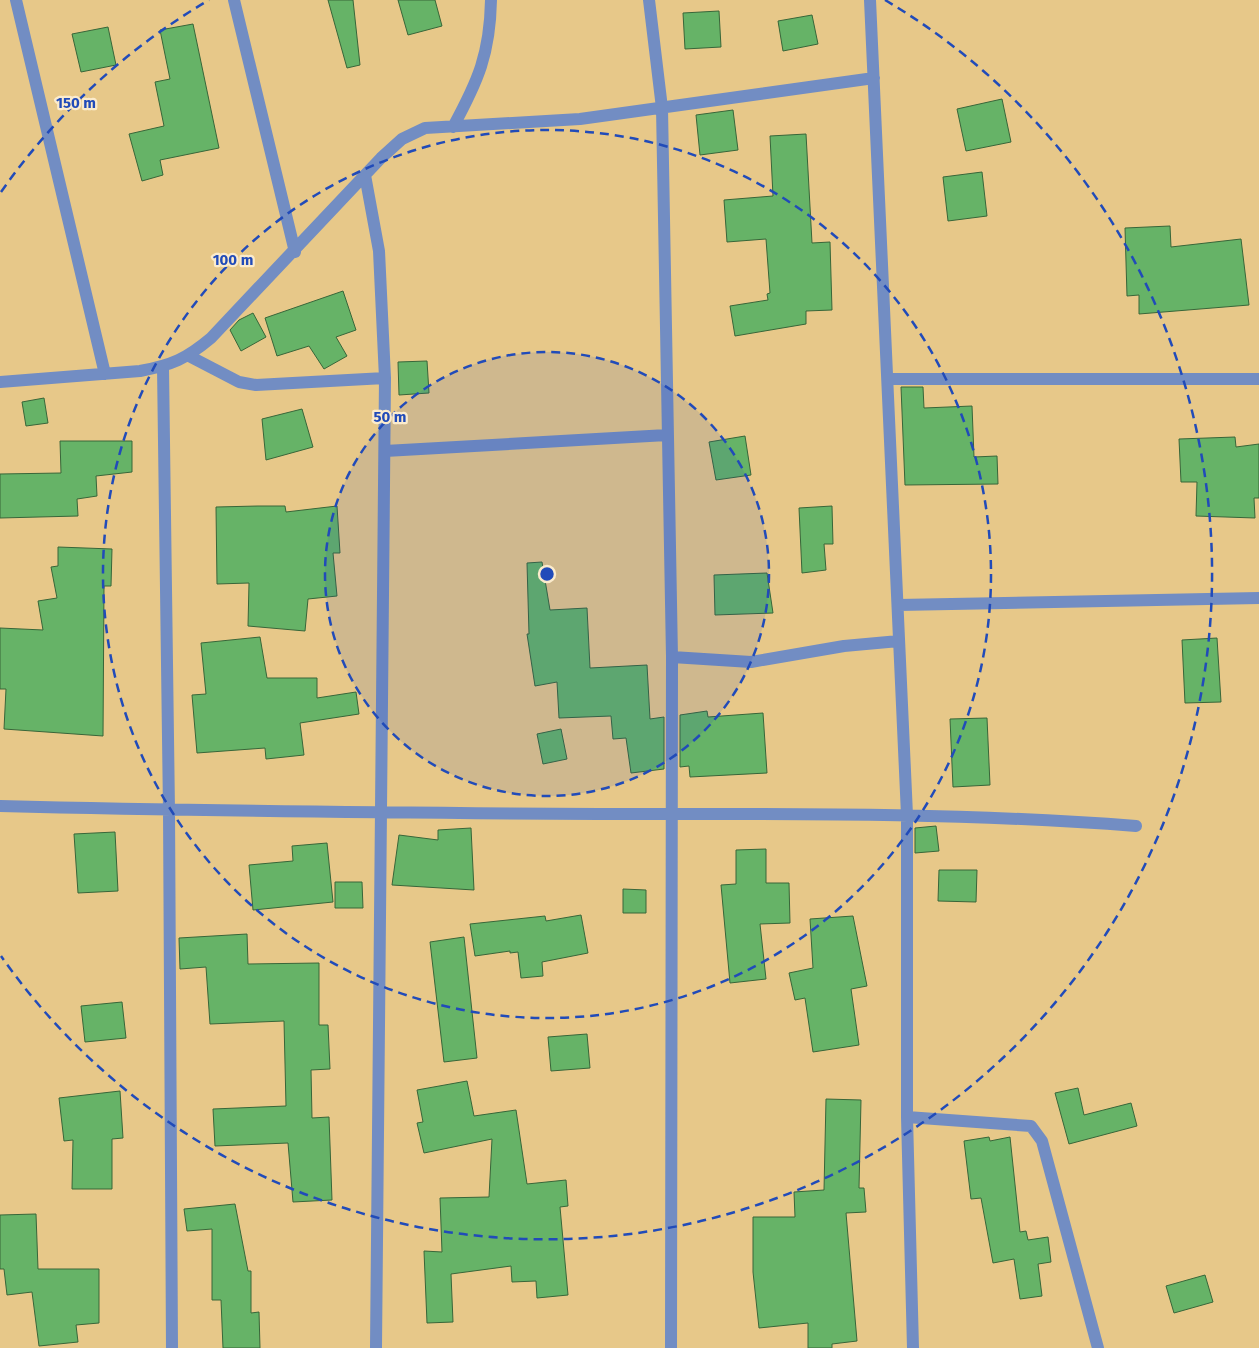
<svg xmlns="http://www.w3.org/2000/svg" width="1259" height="1348" viewBox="0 0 1259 1348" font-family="'Fira Sans',sans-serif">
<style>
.building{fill:#66b367;stroke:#386639}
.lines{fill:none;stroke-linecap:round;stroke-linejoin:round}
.minor{stroke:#728dc3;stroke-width:12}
.ring{fill:none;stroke:#214bb9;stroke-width:2.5;stroke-dasharray:9 6}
.centre{fill:#214bb9;stroke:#fbebcc;stroke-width:2.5}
.ring-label{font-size:15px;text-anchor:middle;font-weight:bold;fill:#214bb9;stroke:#fbebcc;stroke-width:4.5;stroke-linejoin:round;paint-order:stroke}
</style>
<rect width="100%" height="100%" fill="#e7c889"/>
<path class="building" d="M328,0H353L360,65L347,68Z
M398,0H435L442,26L408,35Z
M719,11L721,47L685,49L683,13Z
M812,15L818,44L783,51L778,21Z
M193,24L219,148L160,160L163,175L142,181L129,134L164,126L155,82L170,79L160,30Z
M108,27L116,65L81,72L72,34Z
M1002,99L1011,142L966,151L957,109Z
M733,110L738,150L700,155L696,115Z
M806,134L812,243L830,242L832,310L806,311V324L735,336L730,306L768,300L767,294L770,293L766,239L727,242L724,200L773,196L770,136Z
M982,172L987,216L948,221L943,177Z
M1170,226L1171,247L1241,239L1249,305L1139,314V295L1127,296L1125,228Z
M343,291L356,330L336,337L347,356L324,369L309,346L277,356L265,318Z
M253,313L266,337L241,351L230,330L239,320Z
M427,361L429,393L399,395L398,362Z
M901,387H923L924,408L972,406L974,457L997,456L998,484L905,485Z
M44,398L48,423L26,426L22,402Z
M302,409L313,447L266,460L262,419Z
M745,436L751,475L716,480L709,442Z
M1235,437L1236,447L1259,444V498H1254L1255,518L1196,516L1197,482H1181L1179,439Z
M60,441H132V472L96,476L97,496L77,499L78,516L0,518V474L61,473Z
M258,506H285L286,512L337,506L340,553H333L337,596L308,599L305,631L248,626L249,583L217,584L216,507Z
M832,506L833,544H824L826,570L802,573L799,508Z
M58,547L112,549L111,586H104L103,736L4,729L6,689H0V628L43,630L38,601L57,598L51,567L58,566Z
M542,562L550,610L587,608L590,668L647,665L650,719L664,717V769L631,773L626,738L613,739L611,716L559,718L557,682L535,686L527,634H529L527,563Z
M767,573L773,613L715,615L714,575Z
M260,637L267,678H317V698L356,692L359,714L300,723L304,755L266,759L265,748L197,753L192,695L206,694L201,643Z
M1217,638L1221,702L1185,703L1182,640Z
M707,711L708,717L763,713L767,773L690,777L689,766L680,767V715Z
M987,718L990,785L953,787L950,719Z
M561,729L567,759L543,764L537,734Z
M936,826L939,851L915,853V828Z
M471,828L474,890L392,885L399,835L438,840V830Z
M115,832L118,891L78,893L74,834Z
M327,843L333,902L253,910L249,865L293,861L292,846Z
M766,849V883H789L790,923L760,924L766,979L730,983L721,885L736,884V850Z
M939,870H977L976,902L938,901Z
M335,882H362L363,908H335Z
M623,889L646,890V913H623Z
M581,915L588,953L542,962L543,976L521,978L518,952L510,953V951L475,956L470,924L545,916L546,921Z
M853,916L867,986L851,989L859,1045L813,1052L805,998L795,1000L789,973L813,968L810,919Z
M247,934L248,964L319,963V1025H328L330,1069L311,1070L312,1118L329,1117L332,1200L293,1202L288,1143L215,1146L213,1109L286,1106L284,1021L210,1024L206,967L180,969L179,938Z
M464,937L477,1058L444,1062L430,942Z
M122,1002L126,1038L85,1042L81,1006Z
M587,1034L590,1068L551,1071L548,1037Z
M467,1081L474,1116L516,1110L527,1184L566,1180L568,1206L560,1207L568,1295L537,1298L536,1281L512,1282L511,1266L451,1274L453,1322L427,1323L424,1251L442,1252L440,1198L489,1197L492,1139L424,1153L417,1123L423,1122L417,1090Z
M1078,1088L1084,1115L1131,1103L1137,1126L1069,1144L1055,1093Z
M120,1091L123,1138L112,1139V1189H72L73,1140L64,1141L59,1098Z
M826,1099L861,1100L859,1188H864L866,1212L846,1213L857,1341L832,1344V1348H808V1323L759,1328L753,1272V1217H795L794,1192L824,1190Z
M989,1137L990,1141L1010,1137L1020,1232L1026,1231L1028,1240L1048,1237L1051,1262L1038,1264L1042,1296L1020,1299L1014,1259L993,1263L981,1198L971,1199L964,1141Z
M235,1204L248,1271H251V1313L259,1312L260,1348H223L221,1300H212V1229L187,1231L184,1209Z
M36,1214L38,1269H99V1323L76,1325L78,1342L39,1346L32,1292L7,1295L4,1269H0V1215Z
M1205,1275L1213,1302L1174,1313L1166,1286Z"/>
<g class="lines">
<path class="minor" d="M16,0L105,374
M234,0L295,252
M649,0L662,108L672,657L671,1348
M870,0L907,815V1117L913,1348
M453,127C478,81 490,54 491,0
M365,175L379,251L385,378L376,1348
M189,356L239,382L256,385L385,378
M163,367L169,811L172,1348
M889,379H1259
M0,382L140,371C172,365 186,359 211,338L381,158L402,139L425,128L580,119L874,78
M385,451L667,435
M898,605L1259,598
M672,657L751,662L844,646L899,641
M0,806C200,811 400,813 599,814C778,814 957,812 1136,826
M907,1117L1031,1126L1042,1141L1098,1348"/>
</g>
<circle cx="547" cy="574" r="222" fill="#214bb9" fill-opacity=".12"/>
<g class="ring">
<circle cx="547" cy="574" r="222"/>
<circle cx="547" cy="574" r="444"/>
<path d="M1 192A666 666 0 0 1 209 0M885 0A666 666 0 1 1 1 956"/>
</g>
<circle cx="547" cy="574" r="8" class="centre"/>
<g class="ring-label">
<text x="76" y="108">150 m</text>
<text x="233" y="265">100 m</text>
<text x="390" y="422">50 m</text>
</g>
</svg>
